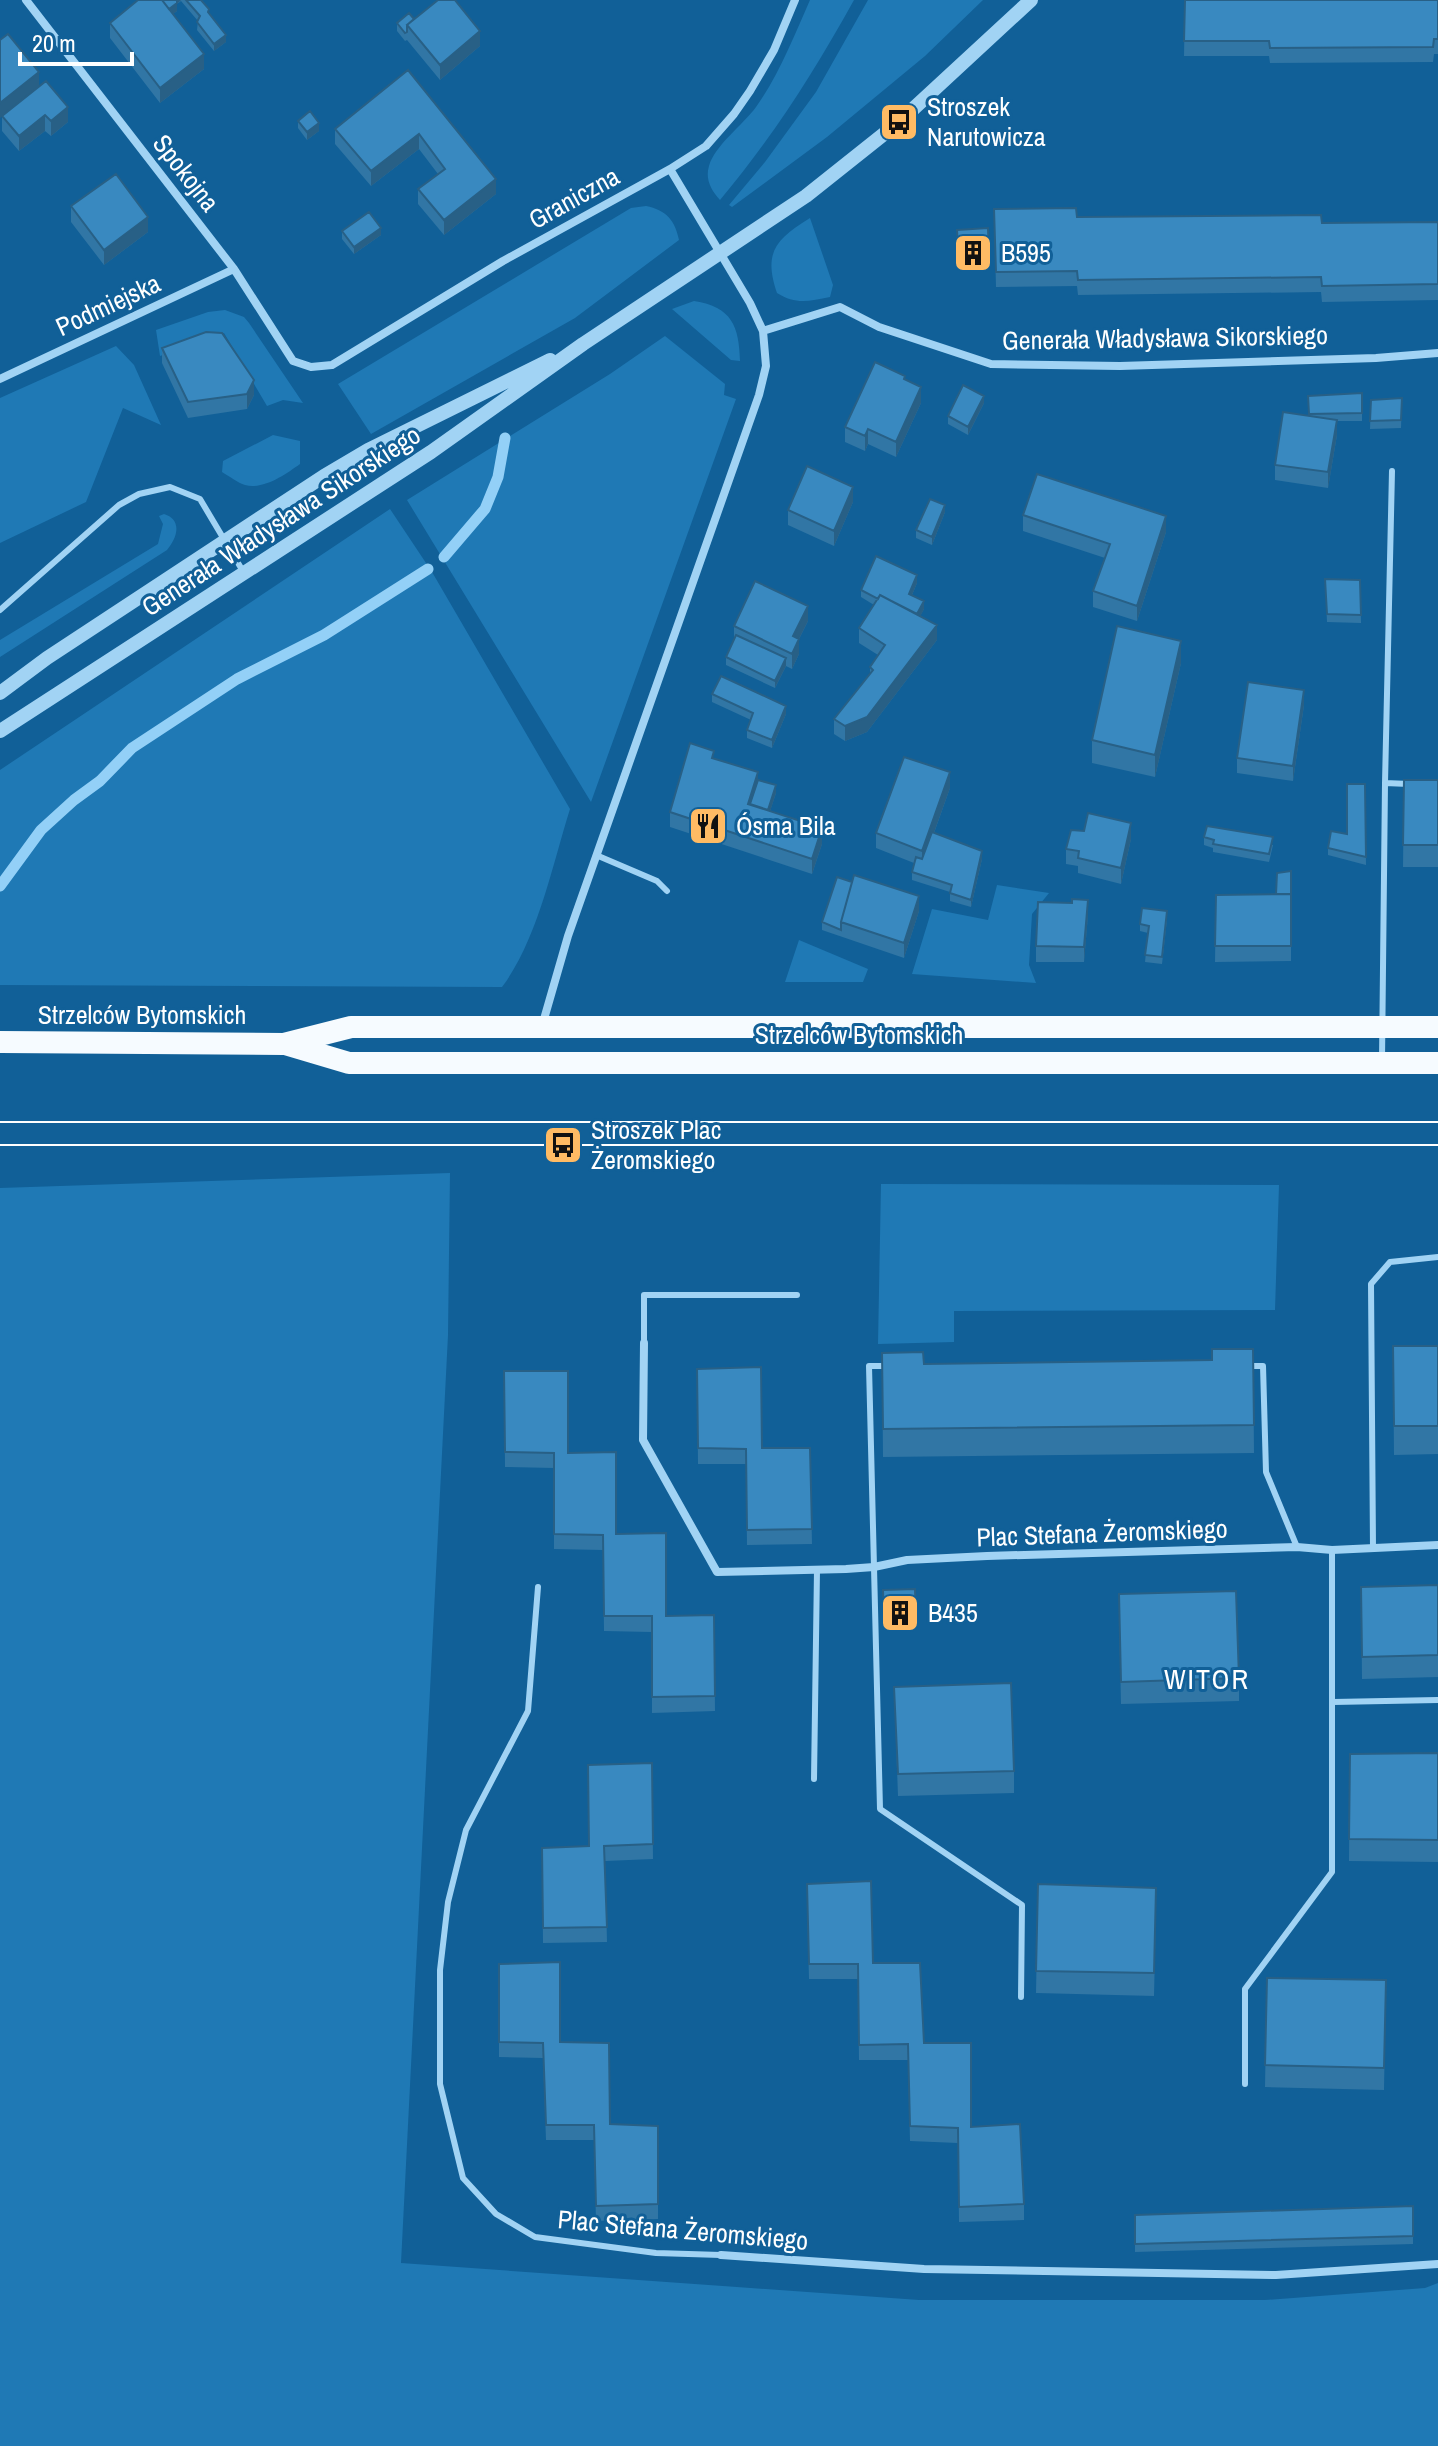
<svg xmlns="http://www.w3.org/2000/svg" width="1438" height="2446" viewBox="0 0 1438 2446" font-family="'Archivo Narrow',sans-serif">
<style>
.green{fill:#1f79b5}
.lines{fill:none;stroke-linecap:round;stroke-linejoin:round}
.stream{stroke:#93d0f7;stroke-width:11}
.service{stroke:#a1d3f4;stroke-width:6}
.minor{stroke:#a1d3f4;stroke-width:8}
.tertiary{stroke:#a1d3f4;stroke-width:14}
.trunk{stroke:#f6fbff;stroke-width:22}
.tram{stroke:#fff;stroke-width:2}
.wall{fill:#3176a5}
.shaded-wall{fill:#286086}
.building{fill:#3989c0;stroke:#286086;stroke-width:2}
.labels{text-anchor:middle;stroke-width:6;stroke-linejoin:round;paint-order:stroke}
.poi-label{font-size:26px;fill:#fff;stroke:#116098;text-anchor:start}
.street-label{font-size:26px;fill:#fff;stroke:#116098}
.neighbourhood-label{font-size:28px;letter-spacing:2px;fill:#fff;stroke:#116098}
</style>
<rect width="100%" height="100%" fill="#116098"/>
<path class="green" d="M810,0H854C813,74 774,135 720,200C711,190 705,179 709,166C715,145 743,125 756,107C779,75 794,36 810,0Z
M868,0H983L925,56L827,137L732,207L729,205L765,162L816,92Z
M646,206C666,210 675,220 679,240L575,318L371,434L338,384L631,208Z
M810,218L833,285L830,297C809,301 796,305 777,293C763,252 776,239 810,218Z
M694,301C732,307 739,326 740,361L731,360L672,309Z
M225,310L244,317L249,323L303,403L283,400L267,406L224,333L160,356L156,330L208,312Z
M665,336L725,384L724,395L736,399L591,802L407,500L610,374Z
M116,346L134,365L161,425L123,408L86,502L0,543V398Z
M273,435L300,441V464C286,474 264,490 245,485C238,483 229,476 222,472L223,461Z
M390,509L432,572L570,809C552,866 538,939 502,987L0,985V770Z
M164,514C183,520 177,538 167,550L0,657V640L158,544L163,524L159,516Z
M997,885L1049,893L1032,914L1029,965L1036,983L912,974L932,909L988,920Z
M799,940L868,969L863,982H785Z
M450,1173L448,1335L401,2263L919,2300H1265L1425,2288L1438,2283V2446H0V1188Z
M881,1184L1279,1185L1275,1310L954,1311V1342L878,1344Z"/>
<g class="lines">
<path class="stream" d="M444,557L485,509L498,477L505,438
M0,886L41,830L74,800L100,781L132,748L237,679L324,635L428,569"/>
<path class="service" d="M0,610L119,505L139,494L170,487L200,499L244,573
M1385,783L1392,471
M596,855L657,881L667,891
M1382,1060L1385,783L1409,784
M644,1343V1295H797
M890,1366H869L880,1809L1022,1905L1021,1997
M1245,1366H1263L1266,1472L1297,1547
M1373,1548L1371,1284L1390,1262L1438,1257
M538,1587L528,1711L466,1830L448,1902L440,1970V2084L463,2178L496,2214L535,2237L656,2253L721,2255
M1333,1702L1438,1700
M814,1779L817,1570
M1245,2084V1989L1332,1872V1550"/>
<path class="minor" d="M26,0L234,269L293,361L311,367L332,365L503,261L670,169L706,146L734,114L750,91L774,50L795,0
M763,331L840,307L879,327L991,364L1120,366L1376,358L1438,353
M0,379L234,269
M542,1026L568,936L759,395L766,366L763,331L750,303L670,169
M644,1343L643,1440L717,1572L846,1569L874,1567L907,1560L987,1556L1297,1547L1332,1550L1438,1545
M721,2255L924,2269L1276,2275L1438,2264"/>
<path class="tertiary" d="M0,693L47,658L324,476L368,450L550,360
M0,731L431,452L583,344L806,196L899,122L1031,0"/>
<path class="trunk" d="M0,1042L284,1044L351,1027H1438
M285,1044L349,1063H1438"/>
<path class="tram" d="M0,1122H1438
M0,1145H1438"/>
</g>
<path class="wall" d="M138,0H201L226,42L214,51L197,30L198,21L181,1L177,4V11L173,14L204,69L160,103L110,38V23Z
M1185,0H1438V54H1434L1433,62L1270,63L1269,56H1184Z
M414,19L480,46L440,80L407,40L405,41L397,31V23Z
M408,70L496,194L444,235L418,204V189L438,174L419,149L371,186L335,144V129Z
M39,87L68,122L51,136L45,131L19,151L2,131V116Z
M298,121L319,131L307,140L298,128Z
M71,206L148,232L104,265L71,222Z
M994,209L1077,217L1322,223L1438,222V300L1322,302L1321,292L1078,295L1077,286L996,287Z
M988,228L989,268L959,270L957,230Z
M342,231L381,235L354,254L342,239Z
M162,348L254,395L247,409L188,418L162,363Z
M905,380L921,403L896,457L868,444L865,451L845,442V427Z
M1362,393V421H1337V435L1328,488L1275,480V465L1308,416V396Z
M1402,398L1401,428L1370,429L1371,400Z
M984,403L968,435L948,424V416Z
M853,502L834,546L788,525V510Z
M945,512L932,545L916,538V530Z
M1023,515L1166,532L1137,621L1093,607V591L1105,558L1023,531Z
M1325,579L1360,580L1361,623L1327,622Z
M917,583L912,595L924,609L920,616L937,640L867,732L845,741L834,734V719L870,675V667L878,655L859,643V628L874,605L861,597V590Z
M808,621L799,639V654L792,669L786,666L775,688L726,665V657L734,641V626Z
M1181,663L1155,777L1092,763V740Z
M712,694L786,714L772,748L747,738V730L751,720L712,702Z
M1304,705L1293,781L1237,773V758Z
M714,758L758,780L776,793L770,811L822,844L812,874L670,827V812Z
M1404,780H1438V867H1403Z
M1365,784L1366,865L1328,855V848L1347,834Z
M950,788L934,833L982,859L971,907L950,901V892L912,880V872L914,863L876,848V833Z
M1204,837L1273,845L1269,862L1213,852V848L1204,845Z
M1131,839L1121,884L1078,873V866L1066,864V849Z
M1291,871V961L1215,962L1216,895L1276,894Z
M919,911L904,958L822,930V922Z
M1088,915L1084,962H1036V946Z
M1167,919L1162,964L1145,962L1148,933L1140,931V924Z
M1393,1346H1438V1454L1394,1455Z
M1253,1349L1254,1453L883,1457L882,1353L924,1364L1212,1360Z
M697,1369L762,1448H810L812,1544L747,1545L746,1464H698Z
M504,1371L568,1453L666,1616L714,1615L715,1711L652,1713V1632L604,1631L603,1550L554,1549V1468L505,1467Z
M1438,1585V1677L1362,1679L1361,1587Z
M915,1589L916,1629L884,1630L883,1590Z
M1119,1616L1239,1678V1701L1121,1704Z
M894,1687L1014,1771V1793L898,1796Z
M1438,1753V1862L1349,1861L1350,1754Z
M652,1763L653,1859L605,1861L607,1942L543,1943L542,1848L589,1846Z
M1038,1884L1156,1910L1154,1996L1036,1993Z
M807,1899L873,1963L924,2043L971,2127L1024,2204V2220L959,2222L958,2143L910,2141L908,2060H859L858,1979H809Z
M499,1964L560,2042L610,2124L658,2126V2219L596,2221L594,2140H546L543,2058L499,2057Z
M1267,1978L1386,1980L1384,2090L1265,2087Z
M1413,2206V2244L1135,2252V2215Z"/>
<path class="shaded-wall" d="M176,0H181L177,4V11L167,19V11Z
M480,31V46L440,80V65Z
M226,35V42L214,51V44Z
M204,54V69L160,103V88Z
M39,72V88L0,118V103Z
M68,107V122L51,136V121Z
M45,115V131L19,151V136Z
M319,123V131L307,140V132Z
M419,134V149L371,186V171Z
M496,179V194L444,235V220Z
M148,217V232L104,265V250Z
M381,228V235L354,254V247Z
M254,380V395L247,409V394Z
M921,387V403L896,457V442Z
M984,396V403L968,435V427Z
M1337,420V435L1328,488V472Z
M868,429V444L865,451V436Z
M853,487V502L834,546V531Z
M945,505V512L932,545V537Z
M1166,516V532L1137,621V606Z
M917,575V583L909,602V594Z
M924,601V609L914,629V621Z
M808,606V621L793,651V636Z
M937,625V640L867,732L845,741V726Z
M799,639V654L792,669V654Z
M1181,641V663L1155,777V755Z
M786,658V666L775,688V681Z
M1304,690V705L1293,781V766Z
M786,706V714L772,748V740Z
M758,772V787L750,812L748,804Z
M950,772V788L922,866V851Z
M776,785V793L766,824V817Z
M1131,823V839L1121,884V868Z
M822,828V844L812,874V859Z
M982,851V859L971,907V900Z
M919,896V911L904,958V943Z
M1088,900V915L1084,962V947Z"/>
<path class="building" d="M138,0H162L204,54L160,88L110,23Z
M162,0H177V3L169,9Z
M186,0H201L209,9L208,12L226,35L214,44L197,22L200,16Z
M438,0H455L480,31L440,65L407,25Z
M1185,0H1438V39H1434L1433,47L1270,48L1269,41H1184Z
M409,13L414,19L407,25V32L405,33L397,23Z
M8,34L39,72L0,103V40Z
M408,70L496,179L444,220L418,189L445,169L419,134L371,171L335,129Z
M46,81L68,107L51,121L45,115L19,136L2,116Z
M310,111L319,123L307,132L298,121Z
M116,174L148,217L104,250L71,206Z
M1076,208L1077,217L1321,215L1322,223L1438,222V284L1322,286L1321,277L1078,280L1077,271L996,272L994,209Z
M369,212L381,228L354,247L342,231Z
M988,228L989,261L959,262L957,230Z
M206,332L222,333L254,380L247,394L188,402L162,348Z
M875,362L905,376L904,379L921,387L896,442L868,429L865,436L845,427Z
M963,385L984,396L968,427L948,416Z
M1362,393V413L1309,414L1308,396Z
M1402,398L1401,420L1370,421L1371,400Z
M1283,412L1337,420L1328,472L1275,465Z
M807,466L853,487L834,531L788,510Z
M1037,474L1166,516L1137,606L1093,591L1110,544L1023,515Z
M930,499L945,505L932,537L916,530Z
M876,556L917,575L909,594L924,601L917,614L880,595L878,599L861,590Z
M1325,579L1360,580L1361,615L1327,614Z
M755,581L808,606L793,636L799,639L792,654L734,626Z
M880,595L937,625L867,717L845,726L834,719L873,670L870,667L885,645L859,628Z
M1117,626L1181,641L1155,755L1092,740Z
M736,635L786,658L775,681L726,657Z
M721,676L786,706L772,740L747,730L753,713L712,694Z
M1248,682L1304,690L1293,766L1237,758Z
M690,743L714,751L712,758L758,772L748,804L822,828L812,859L670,812Z
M904,757L950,772L922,851L876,833Z
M758,780L776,785L768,810L750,804Z
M1404,780H1438V845H1403Z
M1347,784H1365L1366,857L1328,848L1331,831L1347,834Z
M1088,813L1131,823L1121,868L1078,858L1079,851L1066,849L1071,830L1084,831Z
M1207,826L1273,837L1269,854L1213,844L1214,840L1204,837Z
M932,832L982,851L971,900L950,893L952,885L912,872L916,857L922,859Z
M1291,871V894H1276L1277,873Z
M854,875L919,896L904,943L841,922Z
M837,877L852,882L841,922V930L822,922Z
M1291,894V946H1215L1216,895Z
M1072,899L1088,900L1084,947L1036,946L1038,902L1072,903Z
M1142,908L1167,911L1162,957L1145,955L1149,926L1140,924Z
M1393,1346H1438V1426H1394Z
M1212,1349H1253L1254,1425L883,1429L882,1353L923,1352L924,1364L1212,1360Z
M761,1367L762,1448H810L812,1529L747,1530L746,1449L698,1448L697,1369Z
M504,1371H568V1453L616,1452V1534L666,1533V1616L714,1615L715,1696L652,1697V1616H604L603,1535L554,1534V1453L505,1452Z
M1438,1585V1655L1362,1657L1361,1587Z
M915,1589L916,1621L884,1622L883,1590Z
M1236,1591L1239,1678L1121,1682L1119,1594Z
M1011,1683L1014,1771L898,1774L894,1687Z
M1438,1753V1840L1349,1839L1350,1754Z
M652,1763L653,1844L604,1846L607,1927L543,1928L542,1848L589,1846L588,1765Z
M871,1881L873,1963H920L924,2043H971V2127L1020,2124L1024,2204L959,2207L958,2128L910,2126L908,2044L859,2045L858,1964H809L807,1884Z
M1038,1884L1156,1888L1154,1973L1036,1971Z
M560,1962V2042L609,2043L610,2124L658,2126V2204L596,2206L594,2125H546L543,2043L499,2042V1964Z
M1267,1978L1386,1980L1384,2068L1265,2065Z
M1413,2206V2236L1135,2244V2215Z"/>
<defs>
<symbol id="bus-square" viewBox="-11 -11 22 22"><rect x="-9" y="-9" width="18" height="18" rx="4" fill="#ffbb64" stroke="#116098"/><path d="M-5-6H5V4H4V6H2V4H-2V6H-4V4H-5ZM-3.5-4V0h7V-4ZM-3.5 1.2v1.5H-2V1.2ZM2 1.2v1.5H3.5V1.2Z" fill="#111"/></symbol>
<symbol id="building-square" viewBox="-11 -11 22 22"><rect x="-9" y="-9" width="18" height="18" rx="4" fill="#ffbb64" stroke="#116098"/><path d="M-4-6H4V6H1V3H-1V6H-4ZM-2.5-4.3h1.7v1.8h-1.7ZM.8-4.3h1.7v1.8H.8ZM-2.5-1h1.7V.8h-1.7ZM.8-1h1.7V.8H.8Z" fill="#111"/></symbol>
<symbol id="restaurant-square" viewBox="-11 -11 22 22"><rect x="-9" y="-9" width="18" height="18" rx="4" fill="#ffbb64" stroke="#116098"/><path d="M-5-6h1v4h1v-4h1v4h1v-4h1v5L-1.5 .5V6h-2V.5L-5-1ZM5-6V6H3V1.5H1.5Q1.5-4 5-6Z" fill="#111"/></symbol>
</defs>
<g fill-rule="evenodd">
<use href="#bus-square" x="877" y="100" width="44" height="44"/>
<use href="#building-square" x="951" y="231" width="44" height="44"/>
<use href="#restaurant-square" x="686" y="804" width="44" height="44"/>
<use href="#bus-square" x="541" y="1123" width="44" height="44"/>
<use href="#building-square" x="878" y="1591" width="44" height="44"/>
</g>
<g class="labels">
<g class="poi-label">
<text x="927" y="116">Stroszek<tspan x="927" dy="30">Narutowicza</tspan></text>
<text x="1001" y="262">B595</text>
<text x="736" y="835">Ósma Bila</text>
<text x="591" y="1139">Stroszek Plac<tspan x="591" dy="30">Żeromskiego</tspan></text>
<text x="928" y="1622">B435</text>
</g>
<g class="street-label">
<text transform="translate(186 173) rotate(52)" y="9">Spokojna</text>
<text transform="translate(574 198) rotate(-29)" y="9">Graniczna</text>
<text transform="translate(108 305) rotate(-25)" y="9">Podmiejska</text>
<text transform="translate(1165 338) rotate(-1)" y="9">Generała Władysława Sikorskiego</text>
<text transform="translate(281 521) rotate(-33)" y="9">Generała Władysława Sikorskiego</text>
<text x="142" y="1024">Strzelców Bytomskich</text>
<text x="859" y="1044">Strzelców Bytomskich</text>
<text transform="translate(1102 1533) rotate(-2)" y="9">Plac Stefana Żeromskiego</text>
<text transform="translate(683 2230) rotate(5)" y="9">Plac Stefana Żeromskiego</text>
</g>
<g class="neighbourhood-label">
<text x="1207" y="1689">WITOR</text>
</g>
</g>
<path d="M20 52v12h112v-12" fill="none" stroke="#ffffff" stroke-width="4"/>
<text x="32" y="52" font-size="24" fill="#ffffff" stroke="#116098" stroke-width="6" paint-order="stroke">20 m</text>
</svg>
